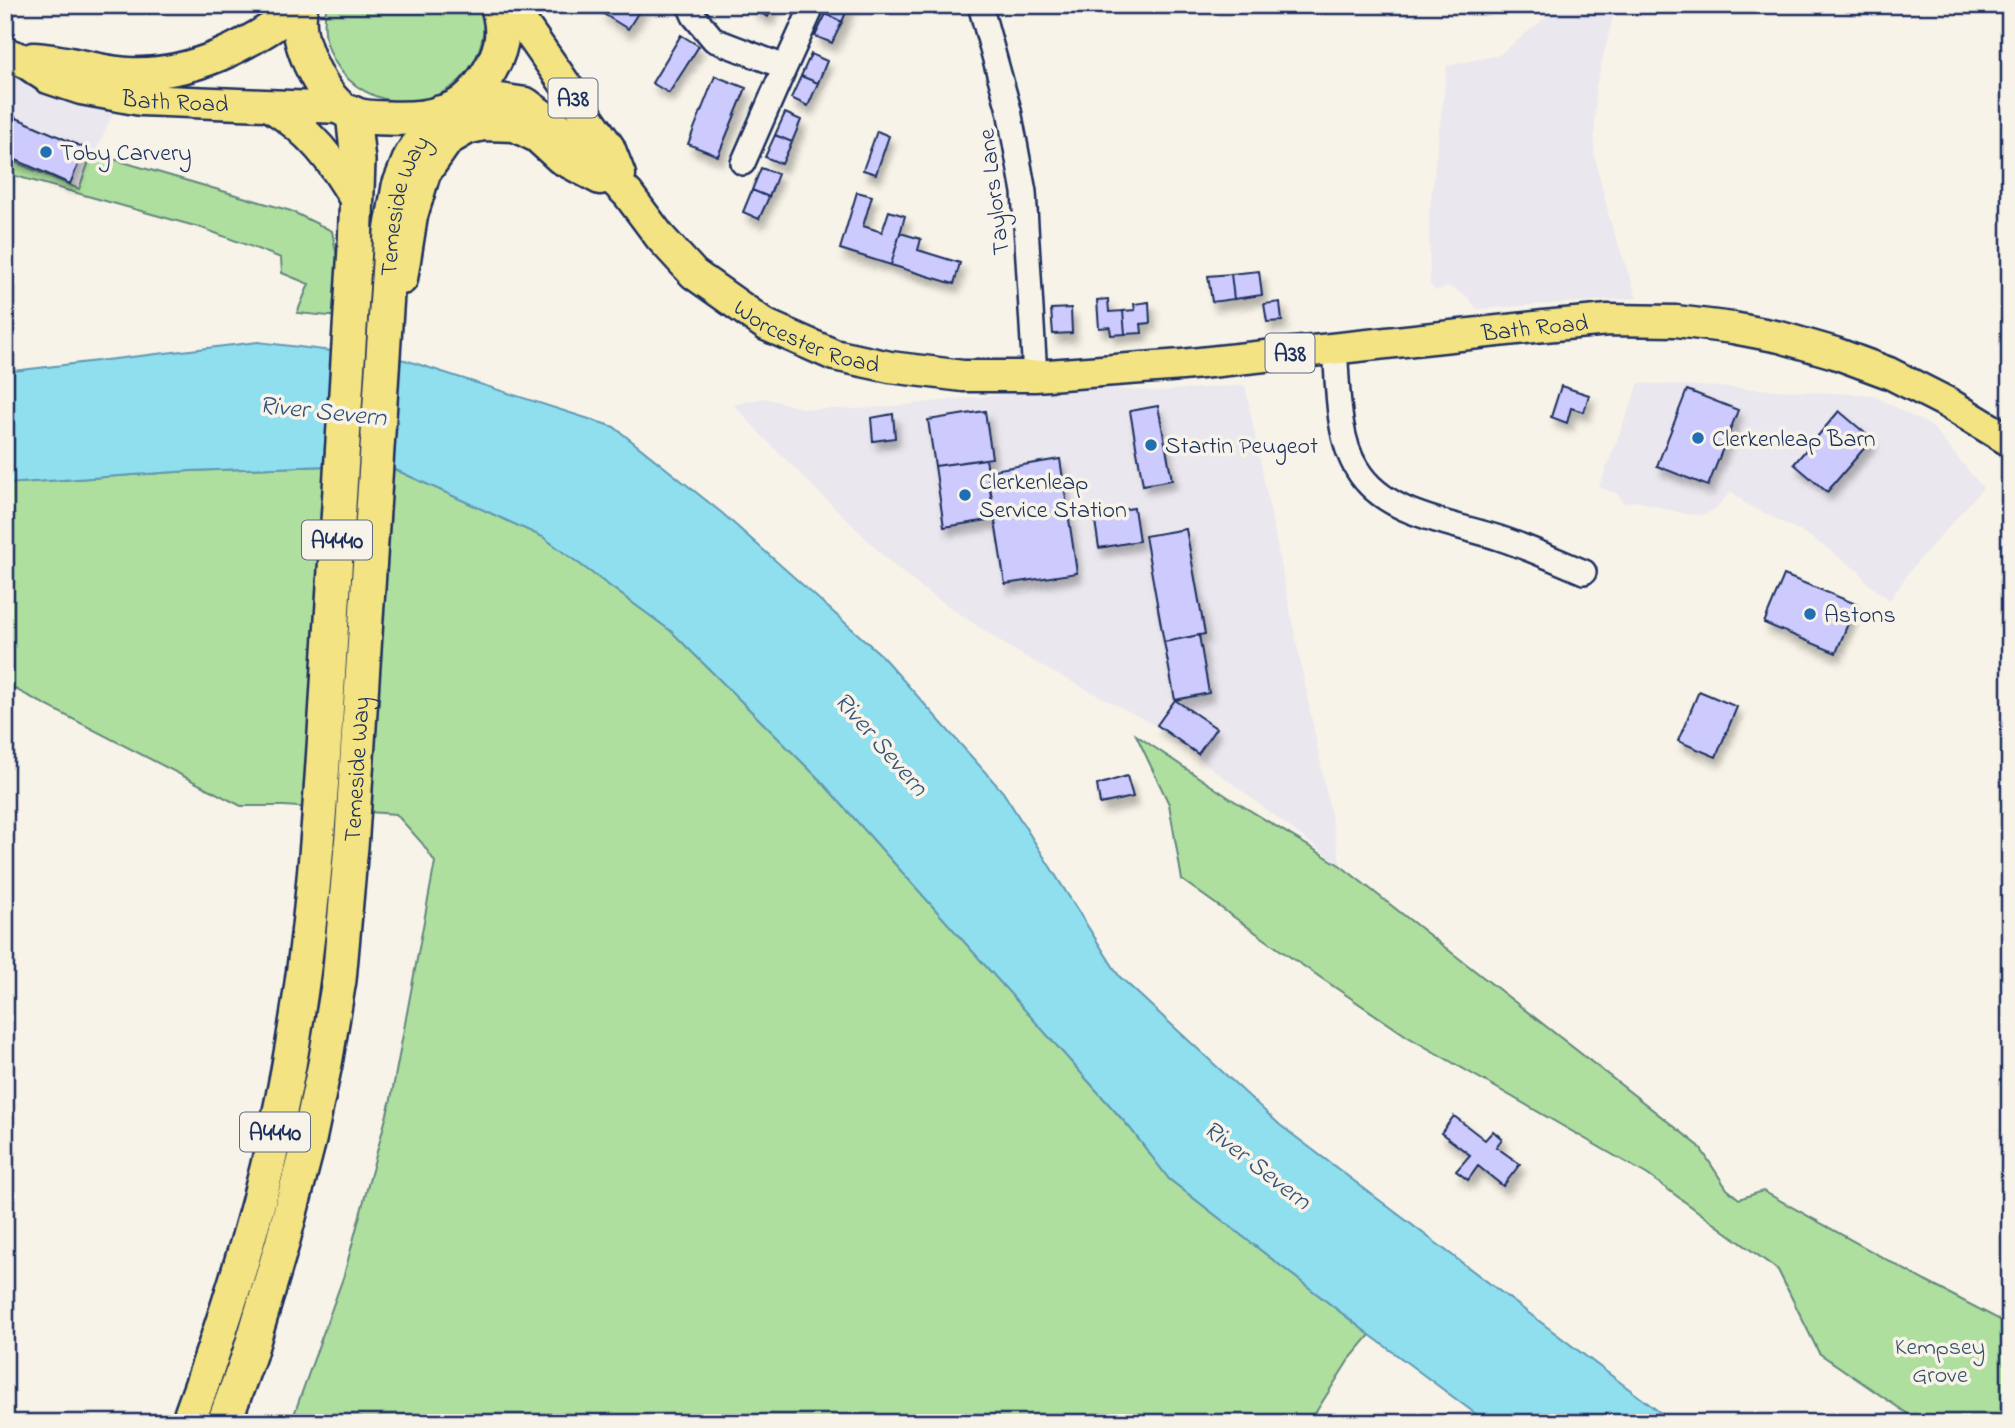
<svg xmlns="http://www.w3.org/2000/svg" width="2015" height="1428" viewBox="0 0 2015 1428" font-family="'Indie Flower',sans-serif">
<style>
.built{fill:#eae7ee}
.green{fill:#aedf9f;stroke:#64877e;stroke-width:2}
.water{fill:#90dfee;stroke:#6199b4;stroke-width:2}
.building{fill:#cdcbfd;stroke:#1b2f5e;stroke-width:2;filter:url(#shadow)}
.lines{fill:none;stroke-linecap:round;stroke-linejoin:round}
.minor-casing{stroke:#1b2f5e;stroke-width:28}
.major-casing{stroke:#1b2f5e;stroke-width:35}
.highway-casing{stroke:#1b2f5e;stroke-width:38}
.minor{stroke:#f7f3e8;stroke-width:23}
.major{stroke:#f4e382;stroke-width:30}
.highway{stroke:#f4e382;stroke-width:33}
.poi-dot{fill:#1f6fb2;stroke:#f7f3e8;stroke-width:2.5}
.labels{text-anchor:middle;stroke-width:7;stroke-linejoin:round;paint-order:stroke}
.shield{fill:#f7f3e8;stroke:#5d6a87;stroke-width:2}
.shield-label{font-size:23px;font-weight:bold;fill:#1b2f5e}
.street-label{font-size:24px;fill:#1b2f5e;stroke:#f7f3e8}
.poi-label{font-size:24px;fill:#1b2f5e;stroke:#f7f3e8;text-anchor:start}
.park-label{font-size:24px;fill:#38526b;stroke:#f7f3e8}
.water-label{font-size:26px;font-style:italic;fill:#32527b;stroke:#f7f3e8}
</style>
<defs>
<filter id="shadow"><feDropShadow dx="4.5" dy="8" stdDeviation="3.5" flood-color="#0004"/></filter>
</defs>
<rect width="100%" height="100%" fill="#f7f3e8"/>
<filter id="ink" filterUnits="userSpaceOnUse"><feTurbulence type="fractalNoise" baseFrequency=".0143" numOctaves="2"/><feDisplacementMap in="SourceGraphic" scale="14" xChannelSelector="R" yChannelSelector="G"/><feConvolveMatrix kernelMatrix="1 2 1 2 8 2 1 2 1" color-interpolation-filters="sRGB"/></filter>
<g filter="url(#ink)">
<path class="built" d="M1562,5H1616L1596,86L1594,153L1610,221L1637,298L1477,309L1467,296L1448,286L1436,291L1430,285L1429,216L1447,66L1499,55Z
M5,68L117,104L79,190L5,158Z
M1639,383L1872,395L1931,426L1983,488L1912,568L1890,600L1867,583L1860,572L1811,537L1745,503L1731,491L1716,508L1706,514L1697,515L1686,514L1637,501L1623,503L1621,498L1616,493L1599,487Z
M1245,385L1341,866L1155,725L1049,670L1007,646L919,586L891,563L767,441L734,405L763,398L806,409H863L1076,387L1159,391Z"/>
<path class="green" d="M327,5H483C485,25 484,44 473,63C444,115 365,114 335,62C325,45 322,25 327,5Z
M92,153L291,211L332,231L337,257L339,317L297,313L309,284L282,273L281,258L202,228L5,173V158L79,189Z
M383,464L543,537L671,631L821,781L1130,1128L1169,1179L1370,1335L1348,1361L1309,1423H291L344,1275L391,1099L435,862L422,843L396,814L284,806H241L5,684V484L190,471Z
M1136,735L1228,797L1341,866L1699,1146L1727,1189L1739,1199L1763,1191L1925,1281L2010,1325V1423H1921L1819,1353L1778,1270L1648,1175L1408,1037L1280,950L1182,880L1169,804Z"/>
<path class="water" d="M258,342L405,360L614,427L722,513L879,653L1003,792L1119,976L1280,1125L1674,1423H1488L1370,1335L1169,1179L1130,1128L821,781L671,631L543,537L383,464L190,471L5,484V372Z"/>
<path class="building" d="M607,5H643L628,29L602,13Z
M755,5H774L768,17L753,9Z
M830,5H849L842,22L826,14Z
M826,14L842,22L832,43L815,36Z
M681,35L699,46L669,93L652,83Z
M811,54L827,61L818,83L801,76Z
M715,76L746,88L718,156L688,144Z
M801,76L818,83L808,106L791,98Z
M5,113L85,148L70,184L7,156L15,137L5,133Z
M785,113L801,120L792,142L775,135Z
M877,131L889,136L876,174L863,170Z
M775,135L792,142L782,164L765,157Z
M761,168L778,174L769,197L752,190Z
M752,190L769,197L759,219L743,212Z
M857,192L872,196L863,226L882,232L889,211L905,216L891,265L840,249Z
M900,233L921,239L918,250L960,263L954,284L891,265Z
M1259,271L1262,295L1234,299L1231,274Z
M1231,274L1234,299L1212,302L1208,276Z
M1108,299L1109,312L1123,311L1125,334L1111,335L1110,327L1099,328L1097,300Z
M1149,302L1150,323L1141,324L1142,333L1125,334L1123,311L1135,310L1134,304Z
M1280,302L1282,321L1267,322L1264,304Z
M1071,308L1072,333L1053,334L1051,309Z
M1561,386L1589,395L1584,412L1571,408L1567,423L1551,417Z
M1687,390L1738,410L1708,486L1657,466Z
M1158,406L1172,480L1143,485L1130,411Z
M985,411L992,458L935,466L928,420Z
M1839,411L1872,439L1827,492L1794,464Z
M893,414L895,438L873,441L871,418Z
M986,459L995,519L944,527L935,466Z
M1060,459L1077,573L1005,584L987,471Z
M1134,508L1139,541L1099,548L1094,514Z
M1186,529L1205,634L1164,642L1145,536Z
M1784,575L1856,604L1836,653L1764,623Z
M1199,635L1209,693L1175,700L1164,642Z
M1699,691L1737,707L1716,757L1678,741Z
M1175,700L1216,728L1198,754L1157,725Z
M1127,776L1133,797L1100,804L1097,785Z
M1454,1116L1485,1140L1493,1131L1502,1139L1496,1147L1520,1164L1503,1186L1478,1166L1468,1180L1456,1171L1470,1155L1441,1133Z"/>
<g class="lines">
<defs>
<path id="minor" d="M689,5L694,16L714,40L785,67L813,5
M980,5L1009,110L1024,192L1035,376
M743,163L785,67
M1335,348C1338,384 1337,438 1357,469C1385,516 1451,522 1499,538C1527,547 1555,560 1584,572"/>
<g id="major">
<path d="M510,5L609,147L620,175"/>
<path id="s1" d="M5,53L19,58L48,78L81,89L141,100L341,108"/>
<path d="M33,58C65,59 96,71 128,73C193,76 249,45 300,8"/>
<path id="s2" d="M473,95L526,103L564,131L628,194L660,237L694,274L766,325L834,355L890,367L963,376H1035L1182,365L1544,326L1608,320L1676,321L1733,328L1780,337L1835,353L1889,373L1946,402L2010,441"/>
<path d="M270,106C310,131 333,160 356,201"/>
<path d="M402,279L412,216L425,173L448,140L467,129L484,125L515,126L537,137L560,158L600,179"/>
</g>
<g id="highway">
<path d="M301,5C296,25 302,44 310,63C317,78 328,97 340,107C352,117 373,118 387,118C411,119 434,118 456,107C476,97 497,64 501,42C503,31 501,16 497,5"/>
<path d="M188,1423C223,1327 254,1230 276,1130C310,978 320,822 329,667C338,527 346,387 355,248L358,161L353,113"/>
<path id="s3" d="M224,1423L249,1355L282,1244L309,1140L325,1064L339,980L352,835L391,232L399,186L411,156L439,113"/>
</g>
</defs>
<use href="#minor" class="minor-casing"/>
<use href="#major" class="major-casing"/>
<use href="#highway" class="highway-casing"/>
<use href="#minor" class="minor"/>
<use href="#major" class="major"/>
<use href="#highway" class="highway"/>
</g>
</g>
<g class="poi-dot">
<circle cx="46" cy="152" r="7"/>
<circle cx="1698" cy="438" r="7"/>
<circle cx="1151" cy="445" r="7"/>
<circle cx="965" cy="495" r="7"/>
<circle cx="1810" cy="614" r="7"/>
</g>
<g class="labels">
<g class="shield">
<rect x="548.5" y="78.5" width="49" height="39" rx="5"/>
<rect x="1265.5" y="333.5" width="49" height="39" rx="5"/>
<rect x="302" y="520.5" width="70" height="39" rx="5"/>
<rect x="240" y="1112.5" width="70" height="39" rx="5"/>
</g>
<g class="shield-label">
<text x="573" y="106">A38</text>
<text x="1290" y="361">A38</text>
<text x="337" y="548">A4440</text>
<text x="275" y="1140">A4440</text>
</g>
<g class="street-label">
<text dy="8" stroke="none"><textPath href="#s1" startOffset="180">Bath Road</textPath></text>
<text transform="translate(993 192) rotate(-97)" y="8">Taylors Lane</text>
<text dy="8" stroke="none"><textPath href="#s3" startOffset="1237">Temeside Way</textPath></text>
<text dy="8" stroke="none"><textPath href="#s2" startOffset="1162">Bath Road</textPath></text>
<text dy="8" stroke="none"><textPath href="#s2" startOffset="425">Worcester Road</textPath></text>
<text dy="8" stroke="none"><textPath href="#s3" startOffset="670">Temeside Way</textPath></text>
</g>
<g class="poi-label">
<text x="60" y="160">Toby Carvery</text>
<text x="1712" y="446">Clerkenleap Barn</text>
<text x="1165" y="453">Startin Peugeot</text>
<text x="979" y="489">Clerkenleap<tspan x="979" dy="28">Service Station</tspan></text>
<text x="1824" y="622">Astons</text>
</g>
<g class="park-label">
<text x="1940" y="1354">Kempsey<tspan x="1940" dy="28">Grove</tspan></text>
</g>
<g class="water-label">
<text transform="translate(323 410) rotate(6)" y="9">River Severn</text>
<text transform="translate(882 743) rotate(49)" y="9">River Severn</text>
<text transform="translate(1258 1164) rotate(38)" y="9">River Severn</text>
</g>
</g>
<rect width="2015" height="1428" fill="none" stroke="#f7f3e8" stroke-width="28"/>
<rect x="14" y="14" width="1987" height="1400" fill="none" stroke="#1b2f5e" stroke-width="2.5" filter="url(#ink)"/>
</svg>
